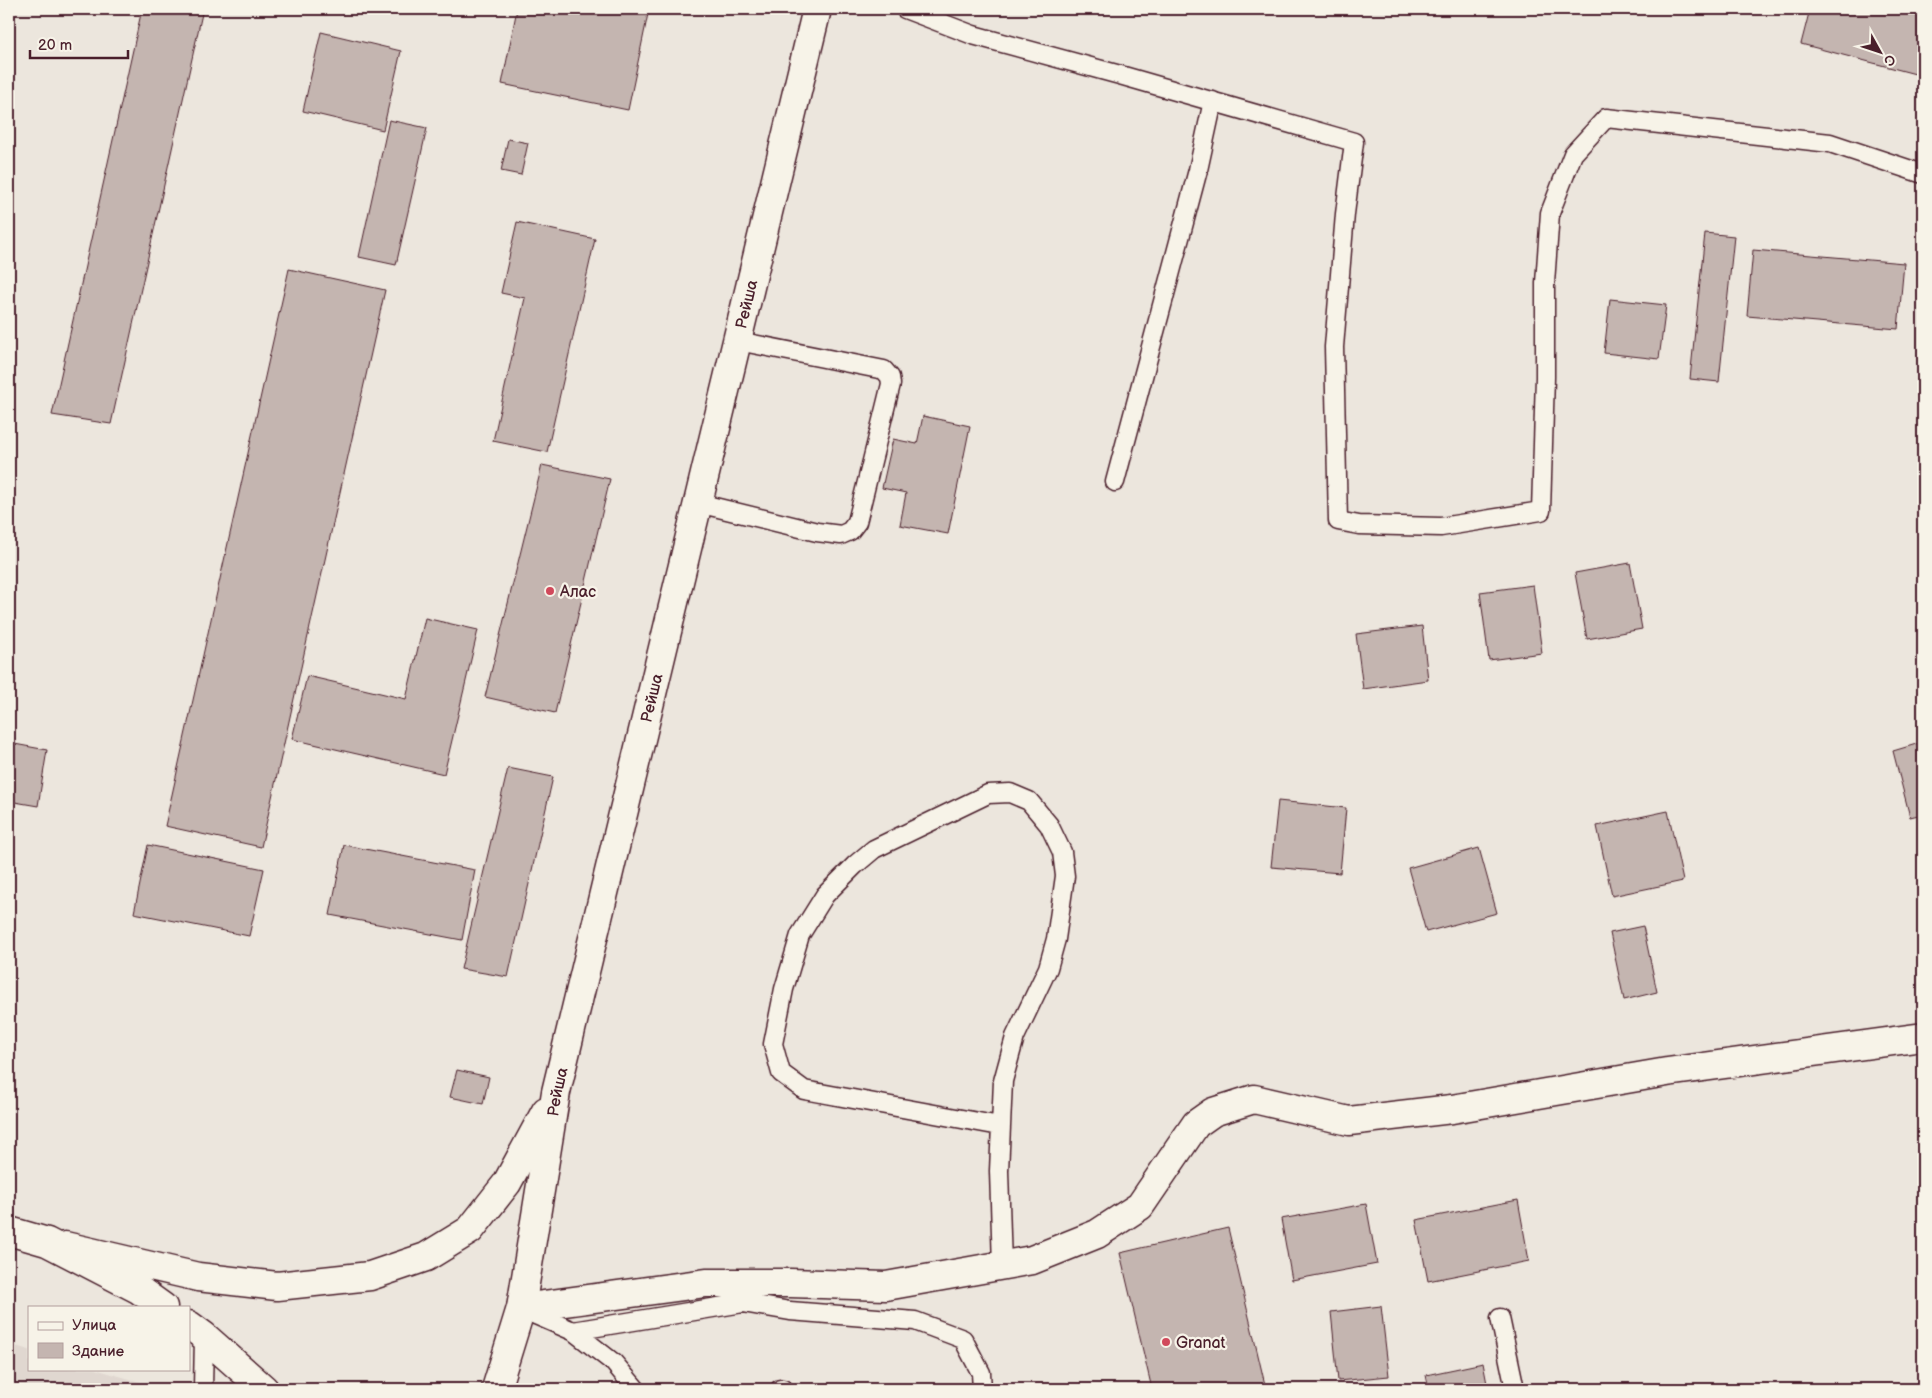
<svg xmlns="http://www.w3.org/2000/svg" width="1932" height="1398" viewBox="0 0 1932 1398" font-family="'Balsamiq Sans',sans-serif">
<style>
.built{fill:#e0d7d0}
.building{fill:#c4b5b0;stroke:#4a1f2b}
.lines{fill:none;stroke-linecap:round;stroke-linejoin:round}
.lane-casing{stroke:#4a1f2b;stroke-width:21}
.street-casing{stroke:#4a1f2b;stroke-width:31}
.secondary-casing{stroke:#4a1f2b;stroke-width:31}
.lane{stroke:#f7f3e8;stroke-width:18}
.street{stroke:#f7f3e8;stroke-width:28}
.secondary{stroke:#f7f3e8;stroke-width:28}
.poi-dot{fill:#d1495b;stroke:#f7f3e8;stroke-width:2}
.labels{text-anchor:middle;stroke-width:4.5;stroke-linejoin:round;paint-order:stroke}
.street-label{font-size:16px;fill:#4a1f2b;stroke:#f7f3e8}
.poi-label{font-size:16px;fill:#4a1f2b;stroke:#f7f3e8;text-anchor:start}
</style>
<rect width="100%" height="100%" fill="#ece6dd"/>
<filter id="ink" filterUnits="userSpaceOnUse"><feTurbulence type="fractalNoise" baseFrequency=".02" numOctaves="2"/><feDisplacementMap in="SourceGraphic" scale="10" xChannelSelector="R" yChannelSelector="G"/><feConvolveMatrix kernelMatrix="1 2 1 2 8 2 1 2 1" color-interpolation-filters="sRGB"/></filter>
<g filter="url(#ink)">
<path class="built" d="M9,1344L29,1350V1369H95L164,1389H9Z"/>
<path class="building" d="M142,9H203L111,424L52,415Z
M517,9H649L628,110L502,84Z
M1810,9H1923V76L1801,44Z
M321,32L401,51L383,130L303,111Z
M389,120L427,128L396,265L359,257Z
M508,139L528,143L521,175L501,171Z
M517,222L595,239L547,452L493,441L525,298L501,293Z
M1705,233L1734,236L1719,382L1690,379Z
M1753,250L1904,263L1898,329L1747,316Z
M289,269L385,290L261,847L165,826Z
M1610,299L1666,305L1659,359L1604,353Z
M923,416L970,426L948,534L900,525L906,493L882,488L893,439L917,444Z
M542,465L610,479L555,713L485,697Z
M1630,563L1642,629L1587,639L1575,573Z
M1533,585L1542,653L1489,660L1480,592Z
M425,618L478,630L444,774L292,739L307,676L406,699Z
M1422,626L1428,680L1363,689L1356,634Z
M1923,742V814L1910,817L1893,751Z
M9,743L47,750L38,806L9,801Z
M508,768L553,777L508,977L461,969Z
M1278,801L1346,808L1340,873L1271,867Z
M1668,811L1683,881L1612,896L1597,826Z
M148,845L264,869L249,936L134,913Z
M344,845L475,870L462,940L330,915Z
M1479,848L1497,913L1426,932L1408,868Z
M1643,926L1657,992L1624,1000L1610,933Z
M457,1070L489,1077L483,1104L450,1097Z
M1518,1200L1529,1261L1428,1281L1416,1220Z
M1366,1204L1377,1264L1292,1280L1281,1219Z
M1228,1228L1266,1389H1152L1120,1253Z
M1381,1306L1389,1376L1338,1381L1331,1312Z
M1483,1363L1488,1389H1429L1426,1375Z"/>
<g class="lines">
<defs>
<path id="lane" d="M905,9L973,35L1120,75L1354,142L1345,214L1334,347L1338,521L1359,525L1441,527L1541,511L1545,377V283L1550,213L1573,154L1606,118L1830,143L1923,174
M1115,482L1198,170L1213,101
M698,503L817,532L841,535L850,531L857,522L891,384L890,377L884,370L738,341
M1000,1126L804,1090L781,1073L773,1044L784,989L800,935L825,895L855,865L874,849L988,794L1010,793L1029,801L1049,825L1062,852L1065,876L1056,939L1048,968L1015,1037L1003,1081L999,1171L1002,1266
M524,1310L573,1331L614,1363L636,1389
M1500,1318L1515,1389
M573,1331L743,1303L790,1311L915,1321L963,1339L981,1373L982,1389
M203,1389L204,1336
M780,1389H783"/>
<g id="street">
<path d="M65,1246L198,1277L277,1286L370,1276L426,1257L470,1230L507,1183L546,1111"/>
<path d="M521,1308L706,1283H790L886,1286L1032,1260L1097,1234L1140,1206L1196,1124L1213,1112L1254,1099L1349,1121L1452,1109L1667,1072L1923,1037"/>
<path id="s1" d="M496,1389L521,1308L556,1092L817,9"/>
</g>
<path id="secondary" d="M9,1231L47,1242L138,1289L163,1307
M189,1325L204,1336L264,1389"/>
</defs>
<use href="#lane" class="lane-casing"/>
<use href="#street" class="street-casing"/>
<use href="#secondary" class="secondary-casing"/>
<use href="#lane" class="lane"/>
<use href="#street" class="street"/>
<use href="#secondary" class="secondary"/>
</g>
</g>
<g class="poi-dot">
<circle cx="550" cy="591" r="5"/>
<circle cx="1166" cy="1342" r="5"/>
</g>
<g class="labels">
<g class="street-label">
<text dy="6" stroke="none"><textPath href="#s1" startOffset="1114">Рейша</textPath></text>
<text dy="6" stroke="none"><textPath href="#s1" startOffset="709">Рейша</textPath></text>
<text dy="6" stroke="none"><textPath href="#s1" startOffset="304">Рейша</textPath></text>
</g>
<g class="poi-label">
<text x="560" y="597">Алас</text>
<text x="1176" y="1348">Granat</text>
</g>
</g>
<rect width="1932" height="1398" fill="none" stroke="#f7f3e8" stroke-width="30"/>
<rect x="15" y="15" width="1902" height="1368" fill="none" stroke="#4a1f2b" stroke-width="2" filter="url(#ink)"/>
<rect x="28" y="1306" width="162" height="65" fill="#f7f3e8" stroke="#b29e9c"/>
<rect x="38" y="1322" width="25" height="8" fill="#f7f3e8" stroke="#b29e9c"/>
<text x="72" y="1330" font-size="15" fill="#4a1f2b">Улица</text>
<rect x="38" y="1343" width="25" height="15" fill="#c4b5b0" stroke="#b29e9c"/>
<text x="72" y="1356" font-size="15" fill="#4a1f2b">Здание</text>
<g transform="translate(1880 52) rotate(130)" stroke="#f7f3e8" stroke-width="4" paint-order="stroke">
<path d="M0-4L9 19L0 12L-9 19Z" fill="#4a1f2b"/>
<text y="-8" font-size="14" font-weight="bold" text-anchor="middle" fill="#4a1f2b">С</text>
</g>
<path d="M30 50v8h98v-8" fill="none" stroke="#4a1f2b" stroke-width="2.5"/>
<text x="38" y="50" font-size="15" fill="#4a1f2b" stroke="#f7f3e8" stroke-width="4" paint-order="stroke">20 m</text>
</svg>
